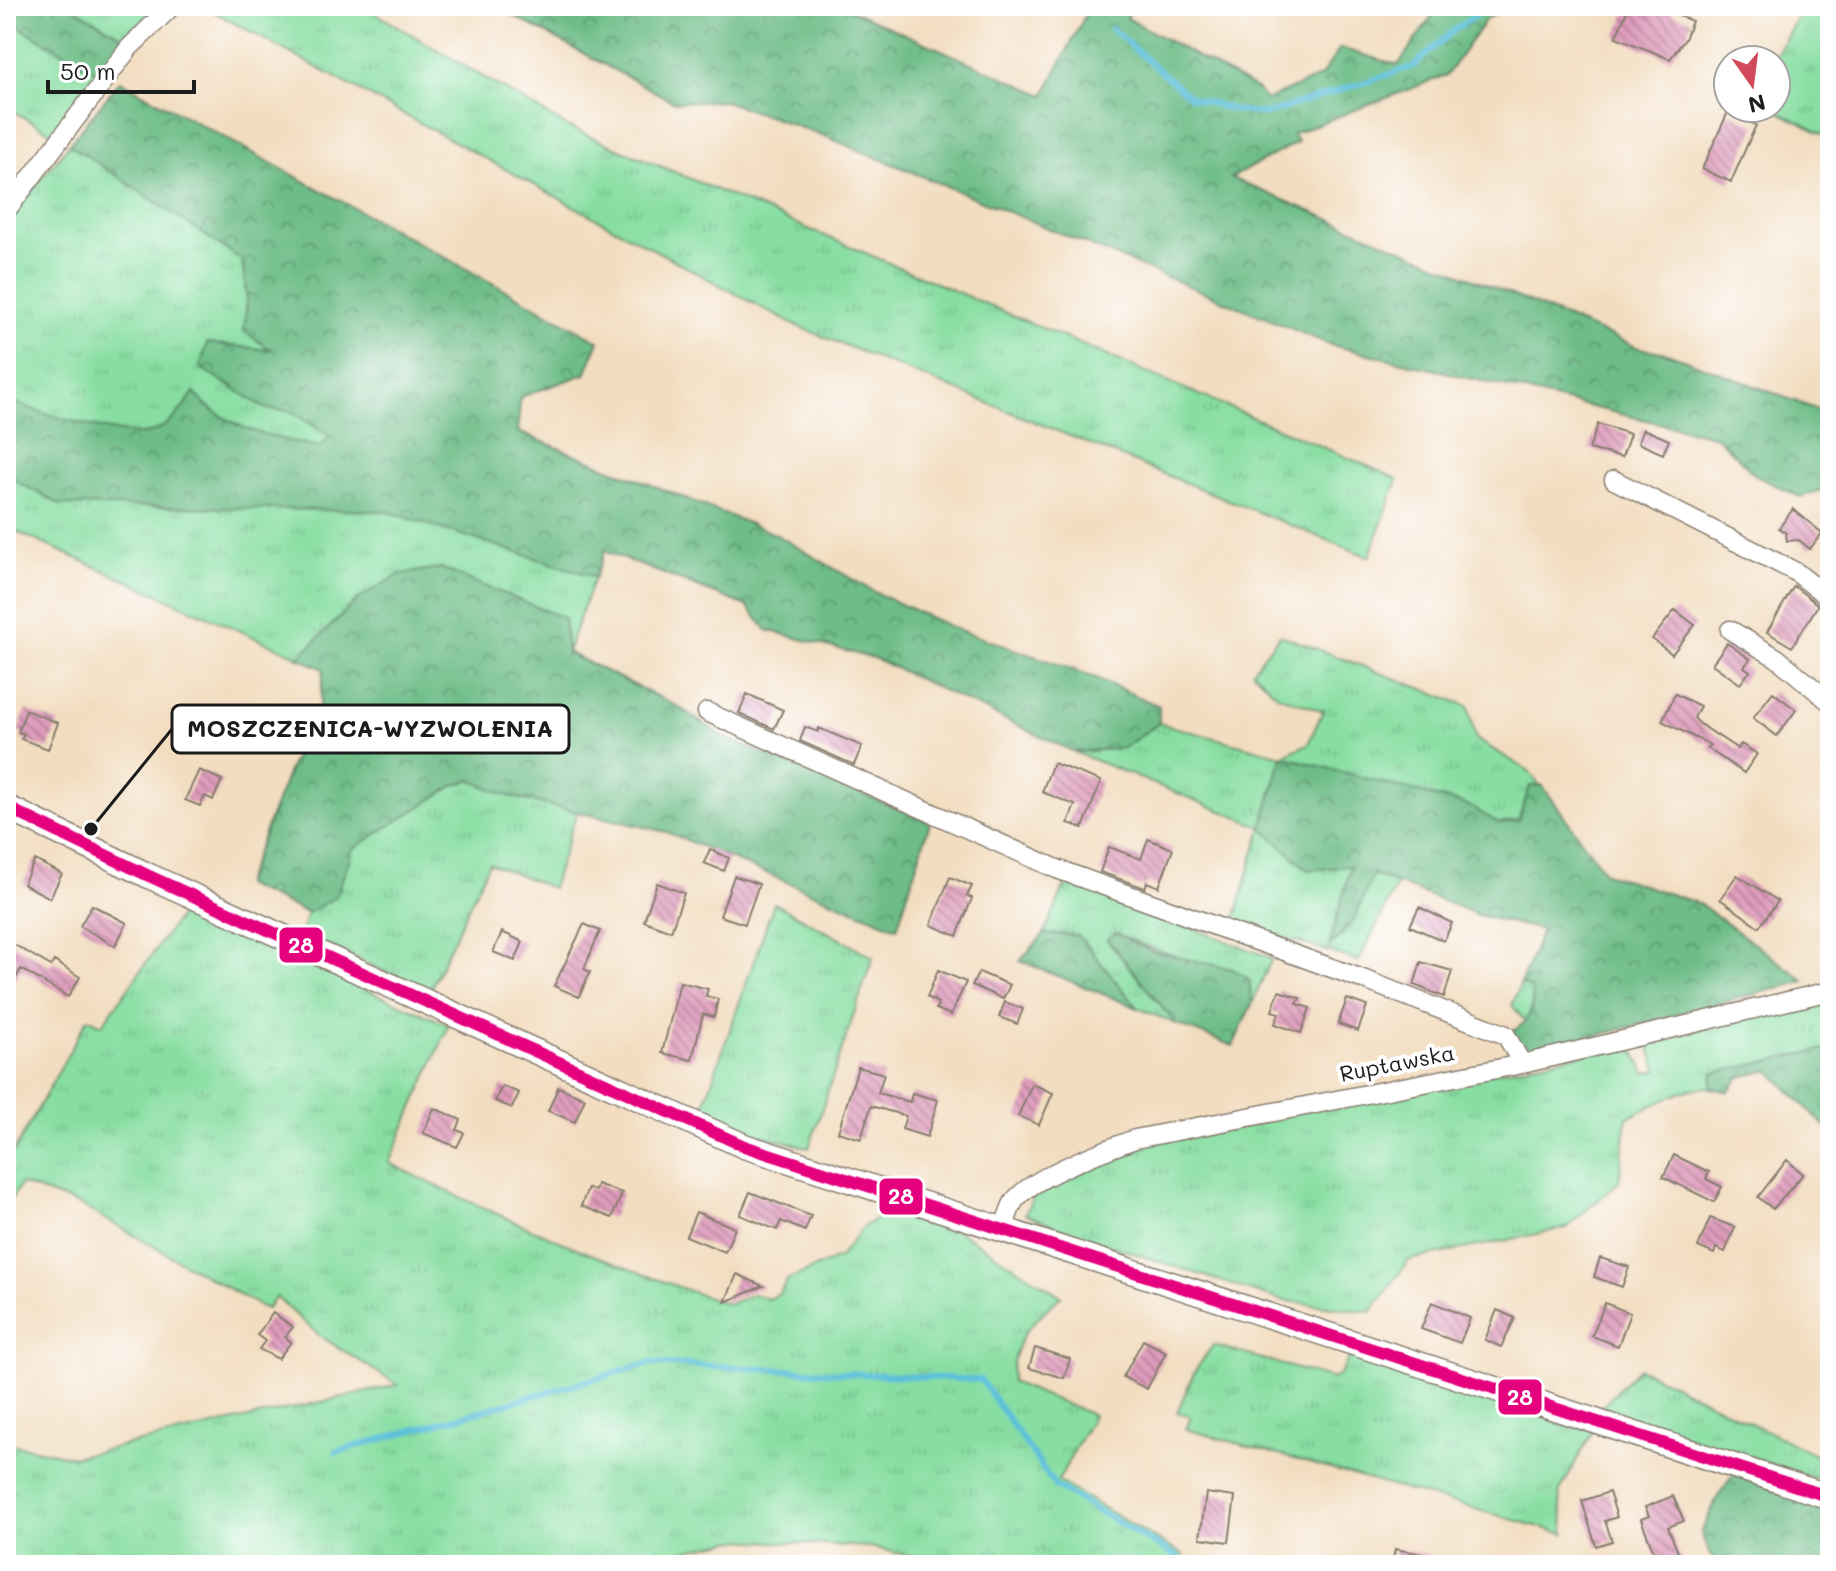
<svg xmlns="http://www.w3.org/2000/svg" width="1836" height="1571" viewBox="0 0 1836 1571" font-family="Mali,sans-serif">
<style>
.grass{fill:url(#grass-tufts);stroke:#527d5f;stroke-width:2}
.forest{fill:url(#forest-crowns);stroke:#456c52;stroke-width:2}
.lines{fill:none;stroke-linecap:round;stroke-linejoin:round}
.stream{stroke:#5cc0da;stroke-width:6}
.building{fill:url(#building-back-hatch)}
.minor-casing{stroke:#877c6e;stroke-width:21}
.tertiary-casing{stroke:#877c6e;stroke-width:27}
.minor{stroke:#fff;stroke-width:18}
.tertiary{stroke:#fff;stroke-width:24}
.bus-1-casing{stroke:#fff;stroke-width:18}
.bus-1{stroke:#e5007d;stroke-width:12}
.labels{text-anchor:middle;stroke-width:8;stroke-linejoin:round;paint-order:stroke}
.street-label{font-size:22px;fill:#1c1c1c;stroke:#fff}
.leader{fill:none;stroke:#1c1c1c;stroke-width:3}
.callout-dot{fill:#1c1c1c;stroke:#fff;stroke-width:3}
.callout{fill:#fff;stroke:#1c1c1c;stroke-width:3}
.callout-label{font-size:24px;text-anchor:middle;font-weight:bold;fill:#1c1c1c}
.line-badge{stroke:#fff;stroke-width:3}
.badge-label{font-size:22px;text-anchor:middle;font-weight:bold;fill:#fff}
</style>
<defs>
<pattern id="grass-tufts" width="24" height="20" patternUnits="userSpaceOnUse" patternTransform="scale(2)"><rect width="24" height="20" fill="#88dea2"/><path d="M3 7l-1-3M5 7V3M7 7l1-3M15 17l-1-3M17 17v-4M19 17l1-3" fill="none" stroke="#75be8b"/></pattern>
<pattern id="forest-crowns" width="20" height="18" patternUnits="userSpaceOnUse" patternTransform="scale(2)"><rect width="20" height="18" fill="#6ebd88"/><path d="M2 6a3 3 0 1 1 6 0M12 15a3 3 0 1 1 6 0" fill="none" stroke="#5a996e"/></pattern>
<pattern id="building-back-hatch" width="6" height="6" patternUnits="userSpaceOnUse" patternTransform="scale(2)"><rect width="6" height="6" fill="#de9bbb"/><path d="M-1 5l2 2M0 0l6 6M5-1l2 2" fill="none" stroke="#b37e97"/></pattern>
</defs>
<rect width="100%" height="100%" fill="#fff"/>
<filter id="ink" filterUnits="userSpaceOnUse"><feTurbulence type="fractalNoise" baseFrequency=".0125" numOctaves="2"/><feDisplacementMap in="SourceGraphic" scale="16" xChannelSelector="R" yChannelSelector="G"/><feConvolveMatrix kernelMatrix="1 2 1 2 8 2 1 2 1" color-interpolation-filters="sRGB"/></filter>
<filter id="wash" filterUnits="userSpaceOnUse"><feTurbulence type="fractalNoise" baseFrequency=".006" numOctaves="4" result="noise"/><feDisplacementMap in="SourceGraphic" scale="32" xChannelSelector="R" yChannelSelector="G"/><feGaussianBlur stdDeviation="1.8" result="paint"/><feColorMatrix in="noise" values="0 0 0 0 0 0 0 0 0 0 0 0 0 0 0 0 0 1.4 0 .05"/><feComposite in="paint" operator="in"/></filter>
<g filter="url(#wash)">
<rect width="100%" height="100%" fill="#f2ddc0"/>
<path class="grass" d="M70,6H161L125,38Z
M203,6H363L568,127L1398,479L1369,557L790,323Z
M1770,6H1830V138L1771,108H1776V60H1773L1799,14Z
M6,19L98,73L52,133L6,107Z
M120,81L585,374L520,397L518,432L775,534L747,606L604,551L567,652L675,705L725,738L930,822L897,928L667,832L577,812L552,888L489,863L429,992L301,933L307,913L244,885L288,771L320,705L324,668L6,527V223Z
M1280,635L1468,706L1476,739L1529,771L1605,873L1700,904L1543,1044L1512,1005L1542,930L1473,914L1467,805L1263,828L1308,870L1351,865L1330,945L1343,934L1373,874L1397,884L1359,961L1234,922L1262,827L1074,752L1123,748L1159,723L1282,756L1308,744L1323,711L1277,695L1252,671Z
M1067,881L1272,958L1252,1004L1249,979C1205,963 1158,954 1116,933L1107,940L1176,1024L1138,1008L1078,935L1044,934Z
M774,903L873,957L809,1148L753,1133L701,1113Z
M183,911L449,1025L389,1163C500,1218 611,1266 729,1304L753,1294L768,1299L779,1294L787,1280L840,1257L862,1228L906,1198L1061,1296C1030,1325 1012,1338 1011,1382L1093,1415L1058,1481L1183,1555L1181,1565H951L870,1547L736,1540L616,1565H6V1443L73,1457L398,1385L320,1336L276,1297L267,1309L260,1306L80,1205L21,1184L6,1207V1148L14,1152L88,1018L102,1025Z
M1830,999V1131L1769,1070L1740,1077L1728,1092C1697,1076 1656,1105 1627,1118L1619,1182L1566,1228L1409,1260L1371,1312L1280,1300L1083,1237L1025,1214L1034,1195L1134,1146L1631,1044L1645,1073L1658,1071L1647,1042Z
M1213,1345L1333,1379L1341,1373L1351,1354L1593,1431L1559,1493L1565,1534L1186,1429L1191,1417L1177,1412L1195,1371Z
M1639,1368L1830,1462V1483L1600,1409Z"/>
<path class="forest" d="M6,6H70L125,38L98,73L6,19Z
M495,6H841L1044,95L1090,6H1132L1127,18L1258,90L1266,100L1321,76L1340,48L1398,65L1439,6H1515L1487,18L1447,75L1292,134L1298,142L1231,178L1639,348L1667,353L1813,408L1830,417V487L1800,497L1756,476L1717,437L1331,345L822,135L724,101L674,102Z
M120,81L599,341L585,374L520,397L518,432L775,534L876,593L956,629L1089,675L1159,706V723L1123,748L1074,752L876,659L767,630L747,606L605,551L595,577L386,511L61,505L6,476V398C23,410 130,439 149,433C172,426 181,410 194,392C225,430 274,437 319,447L330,436L290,411L266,409L200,367L207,343L271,350L244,331L247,299L242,260L69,144Z
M440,568L564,618L567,653L675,705L725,738L930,822L897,928L667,832L508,796L470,780L455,785L353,849L336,897L308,913L244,885L292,764L320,705L324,669L298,658L358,599L400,574Z
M1282,756L1467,805L1499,823L1518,820L1530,786L1542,785L1605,873L1700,904L1805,981L1526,1054L1512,1032C1529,1021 1535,1009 1531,989L1521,983L1542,930L1479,915L1373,874L1353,922L1329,946L1351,866L1308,870L1262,828Z
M1116,933L1151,951L1232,969L1249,979L1252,1004L1233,1046L1176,1024L1107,939Z
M1044,934L1078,935L1138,1008L1020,961Z
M1830,1048V1131L1769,1070L1740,1077L1728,1092L1711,1088L1713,1073Z
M1733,1475L1830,1507V1565H1715L1701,1533L1718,1496Z"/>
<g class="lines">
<path class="stream" d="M1112,29L1190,97L1234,110L1266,114L1412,67L1454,30L1490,6
M336,1452L650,1363L981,1380L1055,1486L1176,1556L1181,1565"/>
</g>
<g id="blocks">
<path class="building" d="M1629,6H1654L1692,21L1685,39L1670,59L1616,37Z
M1728,112L1756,125L1731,182L1702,169Z
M1598,424L1630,434L1622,457L1589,449Z
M1643,429L1669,440L1663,454L1638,443Z
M1793,509L1822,533L1810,549L1799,540L1787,541L1786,533L1779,528Z
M1794,586L1818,605L1792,647L1767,632Z
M1675,610L1695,625L1672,654L1652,639Z
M1727,643L1750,659L1744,667L1750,671L1740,684L1712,664Z
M1773,692L1796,710L1777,736L1753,718Z
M747,694L783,710L774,729L739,713Z
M1675,694L1700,706L1694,718L1700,724L1738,749L1741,744L1757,754L1744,773L1707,748L1710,745L1662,721Z
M26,710L58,723L48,749L21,739L24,734L18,732Z
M805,727L818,732L819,728L862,746L854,765L800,741Z
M1053,763L1101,781L1083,828L1068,823L1075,805L1042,792Z
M199,770L222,780L213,800L205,796L200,806L185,800Z
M1148,839L1173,849L1159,887L1147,882L1145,888L1100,872L1109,847L1141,859Z
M710,849L729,858L724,871L704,863Z
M35,860L62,874L50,898L23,884Z
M1737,875L1778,901L1759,927L1720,899Z
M734,876L759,884L745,924L720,916Z
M950,877L972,886L967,896L972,898L957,936L931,925Z
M657,883L684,893L671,931L644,921Z
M92,905L127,923L115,946L80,926Z
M1419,907L1452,923L1444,941L1410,926Z
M584,924L600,931L584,969L590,972L579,997L554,986Z
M502,932L523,942L515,961L493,952Z
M6,940L51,966L54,961L80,977L68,997L21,969L6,997Z
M1421,962L1452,971L1444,997L1414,985Z
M938,970L966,982L951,1015L936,1009L938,1003L927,997Z
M979,972L1010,985L1003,999L972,985Z
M680,982L708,989L706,996L718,999L714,1017L703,1014L692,1060L662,1053Z
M1279,991L1300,998L1297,1004L1310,1008L1301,1033L1275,1024L1279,1013L1272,1011Z
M1347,999L1367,1006L1358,1031L1338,1024Z
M1005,1002L1023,1009L1017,1024L999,1017Z
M858,1067L884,1074L878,1093L910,1102L912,1093L938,1100L927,1137L902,1129L906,1116L871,1106L861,1139L838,1132Z
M1032,1084L1053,1093L1039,1125L1018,1116Z
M502,1086L519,1093L512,1108L495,1101Z
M558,1087L585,1098L575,1122L548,1111Z
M434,1108L461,1120L457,1130L464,1133L457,1147L423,1133Z
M1674,1155L1709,1172L1706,1179L1722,1187L1714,1202L1663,1177Z
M1787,1160L1803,1174L1773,1209L1758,1197Z
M597,1184L622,1193L612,1218L581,1206L588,1188L595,1191Z
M750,1192L811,1216L805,1231L781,1221L777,1230L740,1215Z
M696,1212L735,1228L725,1252L686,1236Z
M1710,1218L1735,1227L1725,1252L1716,1248L1714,1254L1698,1247Z
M1600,1258L1629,1267L1622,1287L1594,1277Z
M737,1274L763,1286L725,1302Z
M1432,1302L1470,1318L1460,1343L1421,1329Z
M1605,1303L1630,1313L1618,1346L1592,1336Z
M1497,1310L1515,1318L1501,1347L1485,1340Z
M273,1313L293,1327L285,1337L291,1342L278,1359L259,1349L265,1341L257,1335Z
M1143,1340L1166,1352L1147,1389L1123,1377Z
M1035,1348L1070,1359L1064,1378L1029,1368Z
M1609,1492L1617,1517L1605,1521L1612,1541L1596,1546L1582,1501Z
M1206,1493L1235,1497L1229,1542L1200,1538Z
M1673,1496L1684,1521L1668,1527L1683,1565H1659L1641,1519L1649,1516L1645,1507Z
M1395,1549L1439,1557L1438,1565H1392Z"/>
</g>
</g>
<g filter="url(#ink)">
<use href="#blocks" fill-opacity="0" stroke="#877c6e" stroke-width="2"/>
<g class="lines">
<defs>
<path id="minor" d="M6,211L129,48L172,6
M1614,480L1796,572L1830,599
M1730,630L1777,658L1830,702
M707,712L1057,869L1365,980L1506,1035L1522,1064
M1003,1230C1007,1220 1009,1208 1015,1200C1034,1176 1105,1150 1135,1139L1522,1064L1830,991"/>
<path id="tertiary" d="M6,807L149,876L744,1146L1830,1497"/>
</defs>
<use href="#minor" class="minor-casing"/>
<use href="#tertiary" class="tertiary-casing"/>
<use href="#minor" class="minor"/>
<use href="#tertiary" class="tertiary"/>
<defs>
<path id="bus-1" d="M6,807L149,876L744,1146L1830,1497"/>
</defs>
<use href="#bus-1" class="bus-1-casing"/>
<use href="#bus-1" class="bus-1"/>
</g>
</g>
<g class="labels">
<g class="street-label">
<text transform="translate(1397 1063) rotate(-11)" y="8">Ruptawska</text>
</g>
</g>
<path class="leader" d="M91 829L172 729"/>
<circle class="callout-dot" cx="91" cy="829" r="8"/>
<rect class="callout" x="172" y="705" width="397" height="48" rx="8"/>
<g class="callout-label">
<text x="370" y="737">MOSZCZENICA-WYZWOLENIA</text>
</g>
<g class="line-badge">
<rect x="278" y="926" width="46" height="38" rx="8" fill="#e5007d"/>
<rect x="878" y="1177" width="46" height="39" rx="8" fill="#e5007d"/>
<rect x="1497" y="1378" width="46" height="38" rx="8" fill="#e5007d"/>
</g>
<g class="badge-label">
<text x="301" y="953">28</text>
<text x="901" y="1204">28</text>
<text x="1520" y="1405">28</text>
</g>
<rect width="1836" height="1571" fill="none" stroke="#fff" stroke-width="32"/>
<g transform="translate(1752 84) rotate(166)"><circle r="38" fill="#ffffff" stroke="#a4a4a4" stroke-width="2"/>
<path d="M0-6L14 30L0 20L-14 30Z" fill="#d1495b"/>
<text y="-12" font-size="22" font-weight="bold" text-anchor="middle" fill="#1c1c1c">N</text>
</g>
<path d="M48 80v12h146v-12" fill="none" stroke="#1c1c1c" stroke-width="4"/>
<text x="60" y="80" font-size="24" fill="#1c1c1c" stroke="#ffffff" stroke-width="6" paint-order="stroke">50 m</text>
</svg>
